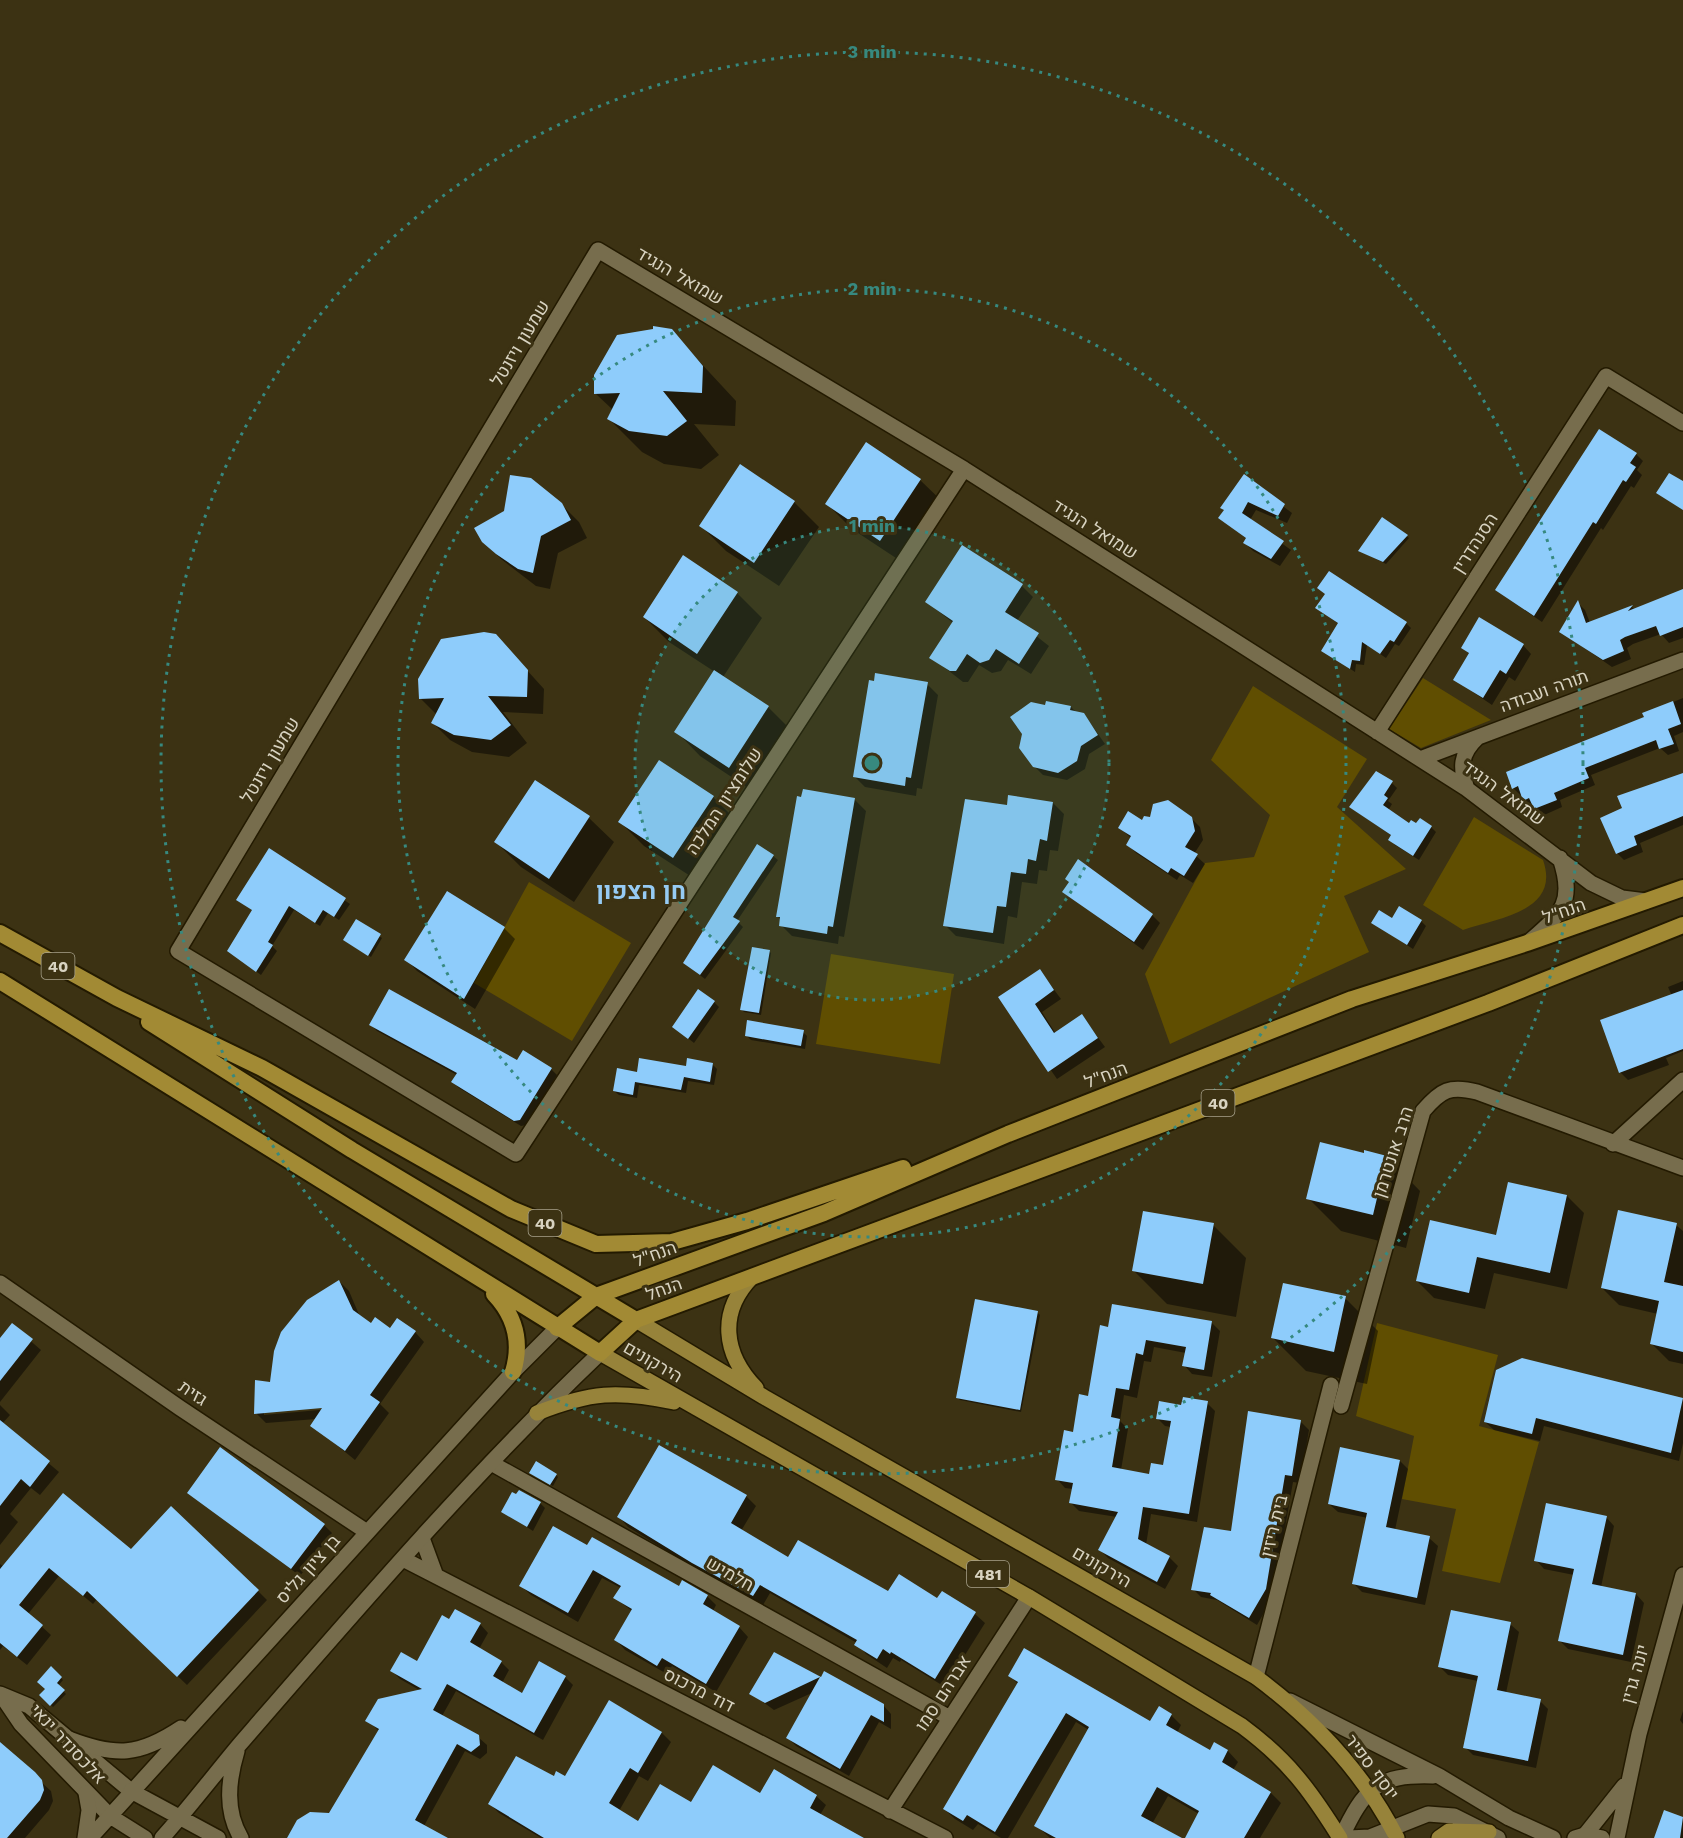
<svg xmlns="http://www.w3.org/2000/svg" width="1683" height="1838" viewBox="0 0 1683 1838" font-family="'Work Sans',Heebo,sans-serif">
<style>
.green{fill:#604e01}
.shadow{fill:#0007;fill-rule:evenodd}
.building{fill:#8eccfb}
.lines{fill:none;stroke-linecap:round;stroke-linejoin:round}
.pedestrian-casing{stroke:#231a00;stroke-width:18}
.minor-casing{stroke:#231a00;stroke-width:18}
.tertiary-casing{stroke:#231a00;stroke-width:18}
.primary-casing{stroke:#231a00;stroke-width:18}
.trunk-casing{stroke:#231a00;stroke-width:20}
.pedestrian{stroke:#776d4d;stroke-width:15}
.minor{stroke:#776d4d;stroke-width:15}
.tertiary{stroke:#776d4d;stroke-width:15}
.primary{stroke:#97833a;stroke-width:15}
.trunk{stroke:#a28a34;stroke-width:16}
.ring{fill:none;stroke:#37897f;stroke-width:3;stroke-dasharray:3 6}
.labels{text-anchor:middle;stroke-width:6;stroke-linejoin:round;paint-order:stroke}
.shield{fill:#3c3213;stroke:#a9a38d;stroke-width:1.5}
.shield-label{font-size:16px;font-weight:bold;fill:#d8d3c1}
.street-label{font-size:18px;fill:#d8d3c1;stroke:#3c3213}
.district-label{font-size:24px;font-weight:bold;fill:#96cbf4;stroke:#3c3213}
.centre{fill:#37897f;stroke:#3c3213;stroke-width:3}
.ring-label{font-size:18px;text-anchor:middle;font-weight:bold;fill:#37897f;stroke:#3c3213;stroke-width:6;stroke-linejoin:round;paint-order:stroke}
</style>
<rect width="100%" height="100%" fill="#3c3213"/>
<path class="green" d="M1423,678L1491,720L1421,748L1389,729Z
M1253,686L1367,759L1337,807L1406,869L1344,896L1369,952L1170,1044L1145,974L1205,863L1254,857L1270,815L1211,760Z
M1474,817L1543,860C1561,911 1499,918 1463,930L1423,905Z
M529,882L631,943L572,1041L474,983Z
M831,954L954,974L940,1064L816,1044Z
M1377,1323L1498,1355L1479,1426L1539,1442L1500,1583L1442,1571L1456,1509L1402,1499L1414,1436L1356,1416Z"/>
<path class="shadow" d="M654,330L671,331L736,401L735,426L694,424L719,455L701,469L664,464L642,452L608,418L613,410L596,394Z
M1636,454L1643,461L1637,470L1642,475L1634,488L1631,486L1603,530L1601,528L1542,622L1504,596L1497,589Z
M1244,477L1292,513L1287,523L1256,510L1250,520L1291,550L1280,566L1253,551L1245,543L1247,539L1220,518Z
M920,480L945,504L905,564L852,529L827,504Z
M794,502L819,527L779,586L726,551L701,526Z
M561,504L579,522L587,538L558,553L550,589L536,586L501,559L483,541Z
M1382,519L1409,538L1386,564L1360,551Z
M963,547L1022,586L1033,597L1017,621L1049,646L1031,674L1008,660L1001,671L992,673L979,665L968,682H963L931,657L953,623L927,602Z
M684,557L737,593L762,618L723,677L768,707L793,732L754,792L700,756L676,731L715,672L669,642L644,617Z
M1683,590V638L1669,643L1661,634L1633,644L1627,648L1631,659L1612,667L1561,632L1578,603L1585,610L1590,623L1632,607L1635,610Z
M1317,608L1406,623L1411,628L1399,646L1395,644L1386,658L1367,645L1364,665L1356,664L1355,672L1323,651L1339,624Z
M1480,619L1523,645L1531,654L1515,681L1509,677L1492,705L1455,680L1470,655L1463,647Z
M495,635L544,689L543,714L503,712L527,743L509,757L472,752L450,740L433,723L437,715L420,698Z
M875,683L927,684L938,695L922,789L917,788L916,796L865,787L854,776Z
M1683,698V732L1674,736L1679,751L1668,755L1660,748L1591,775L1595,785L1560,800L1562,807L1542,816L1513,788L1646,718L1644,714Z
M1047,703L1071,707L1076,712L1084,714L1105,744L1089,754L1085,769L1067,780L1043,775L1034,766L1024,733Z
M1683,774V825L1640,843L1643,852L1624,860L1617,853L1624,809Z
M1392,783L1397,788L1388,801L1392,804L1388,811L1409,825L1431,827L1436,832L1419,860L1395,845L1390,839L1392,836L1357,812Z
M713,797L738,822L698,881L644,846L620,822Z
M854,799L866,811L844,937L839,936L838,944L792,936L781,925V920L777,916Z
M1053,803L1064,814L1058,851L1050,850L1047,871L1039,870L1037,884L1022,882L1017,918L1008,916L1004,944L956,936L945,925L1008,807Z
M589,818L614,842L574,902L521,867L496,842Z
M1191,818L1200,827L1203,840L1194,854L1205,864L1193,883L1180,875L1177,880L1136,853L1128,845L1131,838L1120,828L1142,822Z
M270,850L350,904L339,920L328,913L320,926L294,910L272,946L277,951L261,975L229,951L253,911Z
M773,856L778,860L737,921L743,927L705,979L684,963Z
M1064,892L1152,915L1160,923L1143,950Z
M357,921L382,938L371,957L347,942Z
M1421,921L1426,926L1413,949L1373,923Z
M504,928L515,939L475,1009L417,971L406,959Z
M769,951L771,953L761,1015L744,1012L742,1010Z
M1040,971L1061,999L1042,1012L1056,1034L1082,1016L1105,1047L1057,1079L1000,997Z
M1683,981V1051L1666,1058L1669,1065L1628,1080L1620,1072L1672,996L1668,987Z
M714,1002L719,1007L694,1043L674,1027Z
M371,1025L551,1069L557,1075L526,1125L521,1126L459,1088L453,1082L457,1075L377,1031Z
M803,1032L807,1036L805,1049L751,1040L746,1035Z
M712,1064L717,1069L714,1085L688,1081L686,1093L639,1085L637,1098L619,1095L614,1091L638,1073Z
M1365,1155L1387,1157L1420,1191L1406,1248L1341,1231L1308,1198Z
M1567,1196L1584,1213L1567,1289L1494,1273L1485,1309L1434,1298L1417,1281Z
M1213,1225L1246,1258L1236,1317L1167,1304L1134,1271Z
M1676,1225L1683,1231V1364L1669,1361L1652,1344L1658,1314L1619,1305L1602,1288Z
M339,1281L349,1291L360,1317L371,1325L390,1330L415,1332L424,1342L380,1404L389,1413L355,1460L312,1425L316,1419L266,1423L256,1413L308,1301ZM329,1406L330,1409L264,1415V1412Z
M1345,1298L1378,1331L1367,1384L1306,1371L1273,1338Z
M1038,1313L1040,1315L1021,1412L960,1400L958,1398Z
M1211,1322L1220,1331L1212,1377L1192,1374L1184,1365L1186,1353L1154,1347L1151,1362L1144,1361L1137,1398L1124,1395L1120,1421L1128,1429L1121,1470L1150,1475L1165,1467L1171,1427L1165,1426L1157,1418L1183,1406L1207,1403L1215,1411L1197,1522L1151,1514L1146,1545L1169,1557L1178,1566L1165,1589L1108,1558L1100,1550L1117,1517L1079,1511L1071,1503L1073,1489L1065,1488L1057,1479L1089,1398L1109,1328Z
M12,1325L41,1350L0,1402V1341Z
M1522,1359L1683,1400V1443L1679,1461L1544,1426L1540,1441L1494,1430L1485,1422Z
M0,1405L10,1415L2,1424L59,1472L40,1495L31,1488L10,1514L18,1522L0,1545Z
M1301,1422L1309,1430L1300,1483L1293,1482L1273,1597L1257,1625L1217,1600L1201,1597L1193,1589L1233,1533Z
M1400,1461L1408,1469L1395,1530L1429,1538L1438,1546L1425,1605L1362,1592L1354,1584L1368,1518L1338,1512L1329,1504Z
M533,1475H556L558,1477L553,1486Z
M189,1492L324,1525L332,1533L300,1576Z
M746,1496L756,1506L741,1531L789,1559L889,1593L937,1600L942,1593L975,1614L985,1623L945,1687L901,1660L900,1662L893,1658L887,1668L866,1654L857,1643L770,1593L763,1605L703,1573L628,1527L619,1517Z
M540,1503L545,1508L533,1531L503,1512Z
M1606,1517L1614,1526L1601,1587L1636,1594L1644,1603L1631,1662L1568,1649L1560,1641L1574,1575L1544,1569L1536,1560Z
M588,1547L679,1588L707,1596L716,1605L713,1611L739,1627L748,1637L716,1692L672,1666L667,1674L625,1650L616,1640L632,1611L615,1598L621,1588L602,1578L578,1622L531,1595L521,1586Z
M131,1551L258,1591L267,1600L187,1685L97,1599L93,1604L59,1576L28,1614L51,1635L27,1665L3,1646L0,1650V1564L4,1567Z
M450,1621L480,1624L488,1633L479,1649L501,1662L509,1670L502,1683L522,1695L565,1677L573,1685L543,1740L456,1691L442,1716L478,1737L487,1745V1753L480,1759L465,1751L424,1826L444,1838H289L330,1815L379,1731L367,1720L421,1691L400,1679L392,1671L417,1663Z
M1510,1624L1519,1632L1506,1693L1540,1701L1548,1709L1536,1768L1473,1755L1465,1747L1478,1681L1448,1675L1440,1667Z
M775,1654L821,1679L883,1705L891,1714V1729L879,1722L849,1776L796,1746L788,1738L814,1692L774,1710L751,1693Z
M51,1668L63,1680L58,1686L66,1694L53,1707L41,1695L47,1689Z
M1010,1676L1151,1723L1171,1715L1181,1725L1177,1733L1211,1752L1215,1744L1228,1751L1238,1762L1233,1770L1271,1793L1281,1803L1260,1838H1186L1199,1814L1168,1796L1152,1824L1178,1838H1050L1036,1825L1089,1730L1076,1722L1008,1838H1001L978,1824L973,1830L955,1819L944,1809L1019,1685Z
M609,1702L662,1733L671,1742L648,1781L639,1776L619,1811L639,1823L691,1804L761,1795L816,1796L826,1805L820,1815L858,1838H541L499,1813L490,1804L554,1778H565Z
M1683,1711V1724L1680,1720Z
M0,1745L51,1791L53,1801L49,1810L25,1838H0Z
M1665,1812L1683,1819V1838H1656Z"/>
<path class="building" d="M653,326L672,329L703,366L702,393L663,391L687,421L667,436L629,431L607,419L620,393L594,394V375L617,335L653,329Z
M1599,429L1637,453L1630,463L1636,467L1626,482L1623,480L1596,524L1593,522L1534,616L1495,590Z
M866,442L921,479L880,541L825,504Z
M740,464L795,501L754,563L699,526Z
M1669,473L1683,481V510L1656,493Z
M1244,474L1285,504L1278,516L1248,502L1242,513L1284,541L1271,559L1243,543L1246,538L1218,518L1224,510L1220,508Z
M510,475L531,478L562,503L571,520L541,536L533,573L518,569L496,554L482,542L474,528L504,511Z
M1382,517L1408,535L1383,562L1358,551Z
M962,545L1023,584L1005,612L1039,633L1019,664L996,649L989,660L980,663L967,654L956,671H950L929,658L953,621L925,602Z
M683,555L738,592L697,654L643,617Z
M1329,571L1407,622L1394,642L1390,640L1380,654L1362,642L1360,661L1352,660L1350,669L1321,651L1338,623L1315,608L1325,594L1317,588Z
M1683,589V627L1660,636L1656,626L1625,637L1620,640L1624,651L1603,660L1559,632L1578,600L1586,623L1633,605L1628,611Z
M1479,617L1524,644L1506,674L1500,670L1483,698L1453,680L1469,653L1461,648Z
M484,632L496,634L528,670L527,697L488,696L511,725L491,740L454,735L431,723L444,698L419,699L418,679L441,639Z
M714,670L769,706L729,768L674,732Z
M875,673L928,682L911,778L906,777L905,786L853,777L869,680L874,681Z
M1046,701L1071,706L1070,710L1084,713L1098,735L1081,746L1077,761L1058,773L1033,767L1019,748L1022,734L1010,717L1031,702L1045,705Z
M1673,701L1681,724L1668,729L1674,744L1659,749L1656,740L1585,768L1589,778L1554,793L1557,800L1534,809L1529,798L1523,801L1518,786L1512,789L1506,772L1644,717L1642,713Z
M659,760L714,796L673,858L618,822Z
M1376,771L1393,781L1384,795L1388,798L1383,805L1409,823L1411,820L1416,823L1420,818L1432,826L1413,856L1388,840L1391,835L1349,807Z
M1683,773V816L1634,836L1637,845L1616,854L1600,818L1622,808L1617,796Z
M535,780L590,816L549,879L494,842Z
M803,789L855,798L833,927L828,926L827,934L779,926L780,917H776L797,796L801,797Z
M1008,795L1053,802L1047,841L1040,839L1036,861L1028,859L1026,874L1011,872L1006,907L997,906L993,933L943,926L965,799L1007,805Z
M1168,800L1192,817L1195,831L1185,847L1198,854L1184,876L1171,868L1168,873L1126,845L1131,836L1118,828L1128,811L1142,820L1144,816L1150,817L1153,804Z
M757,844L774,855L733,917L740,921L700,975L683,963Z
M269,848L346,898L334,917L323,910L315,923L289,906L268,942L273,945L256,972L227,951L252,910L236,900Z
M1078,859L1153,914L1134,942L1062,892L1069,882L1065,879Z
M447,891L505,927L464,999L404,960Z
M1399,906L1422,920L1407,945L1371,923L1379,910L1392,918Z
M356,919L381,934L368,956L343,940Z
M752,947L770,950L759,1013L740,1010Z
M1040,969L1054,990L1035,1004L1054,1033L1082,1014L1098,1038L1048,1072L998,997Z
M389,989L517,1060L523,1050L552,1068L520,1120L514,1121L451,1082L457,1073L369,1025Z
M698,989L715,1001L688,1039L672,1027Z
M1683,990V1049L1619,1073L1600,1020Z
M747,1020L804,1030L801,1046L745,1036Z
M639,1058L686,1066L687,1058L713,1063L710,1082L684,1077L681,1090L635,1082L633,1095L613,1091L617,1068L637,1072Z
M1320,1142L1364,1153V1150L1387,1156L1373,1215L1306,1199Z
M1508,1182L1567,1195L1550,1273L1477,1257L1469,1293L1416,1281L1430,1220L1496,1235Z
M1618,1210L1677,1223L1664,1282L1683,1286V1352L1650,1344L1659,1301L1601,1288Z
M1143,1211L1214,1223L1203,1284L1132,1271Z
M339,1280L353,1310L371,1323L375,1317L390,1328L397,1318L416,1331L370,1395L380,1402L345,1451L310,1426L322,1408L254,1414L255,1380L270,1382L274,1351L281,1332L307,1300Z
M1283,1283L1346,1296L1334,1352L1271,1338Z
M975,1299L1038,1311L1020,1410L956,1398Z
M1112,1304L1212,1321L1204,1370L1182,1366L1186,1347L1146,1340L1143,1355L1136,1353L1129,1390L1116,1388L1111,1417L1120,1419L1112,1467L1149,1474L1151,1463L1163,1465L1171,1421L1156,1419L1159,1401L1181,1405L1183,1397L1208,1401L1189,1514L1143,1507L1138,1539L1170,1556L1157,1582L1098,1550L1118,1512L1069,1503L1073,1483L1055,1480L1064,1430L1073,1432L1079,1394L1088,1396L1100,1325L1108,1327Z
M12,1323L33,1339L0,1381V1338Z
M1522,1358L1683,1398L1671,1453L1536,1418L1532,1434L1484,1422L1496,1370Z
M1248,1411L1301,1420L1292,1476L1285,1475L1266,1589L1249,1618L1210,1595L1211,1593L1191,1590L1204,1527L1231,1531Z
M0,1420L50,1461L30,1487L21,1479L0,1506Z
M659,1445L747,1495L731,1523L788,1557L798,1540L888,1591L899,1574L937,1598L942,1591L976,1612L935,1679L891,1652L890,1654L883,1649L877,1659L854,1645L857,1640L760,1585L753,1596L692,1563L617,1517Z
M220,1447L325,1524L291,1569L187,1493Z
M1340,1447L1400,1460L1386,1527L1430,1536L1417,1598L1352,1584L1367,1513L1328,1504Z
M536,1461L557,1474L550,1485L529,1473Z
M519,1490L541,1502L527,1527L501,1512L512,1492L516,1494Z
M63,1493L131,1549L171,1506L259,1590L177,1677L87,1591L83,1596L49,1568L19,1605L43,1625L17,1657L0,1643V1569Z
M1546,1503L1607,1516L1592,1584L1636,1593L1623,1655L1558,1641L1574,1569L1534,1561Z
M553,1526L587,1545L592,1537L679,1586L682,1580L708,1595L703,1604L740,1626L706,1684L662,1658L657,1666L614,1640L632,1609L613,1598L621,1586L593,1570L568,1613L519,1586Z
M455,1609L481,1623L470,1642L502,1661L493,1676L522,1693L539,1661L566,1676L534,1733L447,1684L433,1710L479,1735L480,1745L471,1752L457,1744L415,1820L448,1838H287L297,1820L310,1812L329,1813L379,1729L365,1721L378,1699L422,1689L390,1671L401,1652L417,1661L442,1615L449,1619Z
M1451,1610L1511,1622L1497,1690L1541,1699L1528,1761L1463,1748L1478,1676L1438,1667Z
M1024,1648L1150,1721L1159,1706L1172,1714L1166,1725L1210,1750L1214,1742L1228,1750L1222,1762L1271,1792L1244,1838H1185L1199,1811L1157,1787L1141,1816L1182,1838H1056L1034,1826L1089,1727L1066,1713L995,1832L967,1815L963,1821L943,1809L1018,1682L1008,1676Z
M774,1652L821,1677L824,1671L884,1704V1722L871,1715L840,1769L786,1738L820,1677L765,1703L749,1694Z
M51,1666L62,1677L57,1683L65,1690L50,1706L39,1695L45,1689L37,1682Z
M609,1700L662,1732L638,1773L630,1768L609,1803L638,1821L660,1784L691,1802L713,1765L760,1793L774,1769L817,1795L810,1808L864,1838H544L488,1804L516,1756L554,1776L556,1771L565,1776Z
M0,1742L35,1772L42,1780L44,1790L40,1800L7,1838H0Z
M1664,1810L1683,1817L1680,1838H1654Z"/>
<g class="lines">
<defs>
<path id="pedestrian" d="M1256,1677L1331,1385"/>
<path id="minor" d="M964,469L516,1154L178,951L598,250L964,469L1235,641L1467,789L1591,883L1622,898L1646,901
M1377,732L1606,376L1683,423
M1420,759L1683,660
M1467,789C1460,768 1460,754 1477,738
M1530,941C1562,913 1575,902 1560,858
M1613,1144L1683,1080
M0,1283L180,1408L367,1532
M1341,1406L1423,1111C1441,1090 1450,1085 1477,1092L1683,1168
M491,1463L950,1718
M422,1538L436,1576
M403,1559L945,1838
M0,1694L29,1706L131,1791
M2,1696L21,1724L110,1816
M890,1811L1029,1597
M1585,1835L1624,1786
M1617,1838L1639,1734L1683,1575"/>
<path id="tertiary" d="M1290,1701L1439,1776L1509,1818L1553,1838
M69,1739C116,1757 139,1756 181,1728
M237,1751C228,1781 225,1811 241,1838
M131,1791L218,1838
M110,1816L145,1838
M85,1838L89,1810L86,1793
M90,1838L513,1372L557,1328
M162,1838C189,1808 214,1775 240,1744C356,1610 472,1475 600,1353
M1341,1838C1364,1789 1377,1774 1433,1776
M1349,1838L1370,1837L1428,1814L1454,1816L1498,1838
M1575,1838L1585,1835L1602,1838"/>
<path id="primary" d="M752,1277C718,1312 723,1354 756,1388
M636,1320L764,1397L1256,1677C1314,1720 1364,1773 1397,1838
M600,1353L1029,1597L1242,1726C1288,1760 1310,1790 1340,1838
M537,1413C590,1392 618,1390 674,1402
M1439,1838L1449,1831L1489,1832"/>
<path id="trunk" d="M0,933L117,998L262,1068L511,1209L596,1244L672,1242L747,1221L903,1168
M0,981L600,1353L636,1320L1488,1003L1683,925
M149,1022L352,1150L636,1320
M494,1294C515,1316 522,1342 513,1372
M557,1328L596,1296L824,1213L1008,1134L1352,999L1527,943L1683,888"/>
</defs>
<use href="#pedestrian" class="pedestrian-casing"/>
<use href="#minor" class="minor-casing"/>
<use href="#tertiary" class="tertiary-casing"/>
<use href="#primary" class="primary-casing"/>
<use href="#trunk" class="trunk-casing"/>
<use href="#pedestrian" class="pedestrian"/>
<use href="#minor" class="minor"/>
<use href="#tertiary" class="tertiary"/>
<use href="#primary" class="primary"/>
<use href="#trunk" class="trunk"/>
</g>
<circle cx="872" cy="763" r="237" fill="#37897f" fill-opacity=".12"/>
<g class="ring">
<circle cx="872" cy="763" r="237"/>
<circle cx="872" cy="763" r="474"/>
<circle cx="872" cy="763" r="711"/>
</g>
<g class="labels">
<g class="shield">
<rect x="41.5" y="953" width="33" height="26" rx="4.5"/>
<rect x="1201.5" y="1090" width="33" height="26" rx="4.5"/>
<rect x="528.5" y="1210" width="33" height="26" rx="4.5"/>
<rect x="967" y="1561" width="42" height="26" rx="4.5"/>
</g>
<g class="shield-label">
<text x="58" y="972">40</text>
<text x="1218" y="1109">40</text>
<text x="545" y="1229">40</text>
<text x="988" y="1580">481</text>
</g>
<g class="street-label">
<text transform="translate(680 276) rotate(30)" y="6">שמואל הנגיד</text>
<text transform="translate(520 343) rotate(-59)" y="6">שמעון ויזנטל</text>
<text transform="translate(1095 529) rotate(32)" y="6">שמואל הנגיד</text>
<text transform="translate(1475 543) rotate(-57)" y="6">הסנהדרין</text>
<text transform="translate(1544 691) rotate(-20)" y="6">תורה ועבודה</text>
<text transform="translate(270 760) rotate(-59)" y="6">שמעון ויזנטל</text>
<text transform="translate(1504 793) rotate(36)" y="6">שמואל הנגיד</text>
<text transform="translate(724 801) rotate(-57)" y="6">שלומציון המלכה</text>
<text transform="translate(1564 911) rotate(-19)" y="6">הנח"ל</text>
<text transform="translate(1106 1075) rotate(-21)" y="6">הנח"ל</text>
<text transform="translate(1393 1152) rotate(-72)" y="6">הרב אונטרמן</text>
<text transform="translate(655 1254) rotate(-20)" y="6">הנח"ל</text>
<text transform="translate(664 1289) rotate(-20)" y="6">הנחל</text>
<text transform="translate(653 1362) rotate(30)" y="6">הירקונים</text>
<text transform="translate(193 1393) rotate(34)" y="6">גזית</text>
<text transform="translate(1274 1526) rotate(-76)" y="6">בית ריזין</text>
<text transform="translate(1102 1567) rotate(30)" y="6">הירקונים</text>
<text transform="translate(308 1569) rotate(-48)" y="6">בן ציון גליס</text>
<text transform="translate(730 1574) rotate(29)" y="6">חלמיש</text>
<text transform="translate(1635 1674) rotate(-74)" y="6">יונה גרין</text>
<text transform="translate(699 1690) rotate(27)" y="6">דוד מרכוס</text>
<text transform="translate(943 1693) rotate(-57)" y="6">אברהם סמו</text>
<text transform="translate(68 1744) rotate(47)" y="6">אלכסנדר ינאי</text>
<text transform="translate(1372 1767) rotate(53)" y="6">יוסף ספיר</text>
</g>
<g class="district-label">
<text x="641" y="899">חן הצפון</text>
</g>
</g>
<circle cx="872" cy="763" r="9" class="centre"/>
<g class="ring-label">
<text x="872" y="58">3 min</text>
<text x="872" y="295">2 min</text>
<text x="872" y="532">1 min</text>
</g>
</svg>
